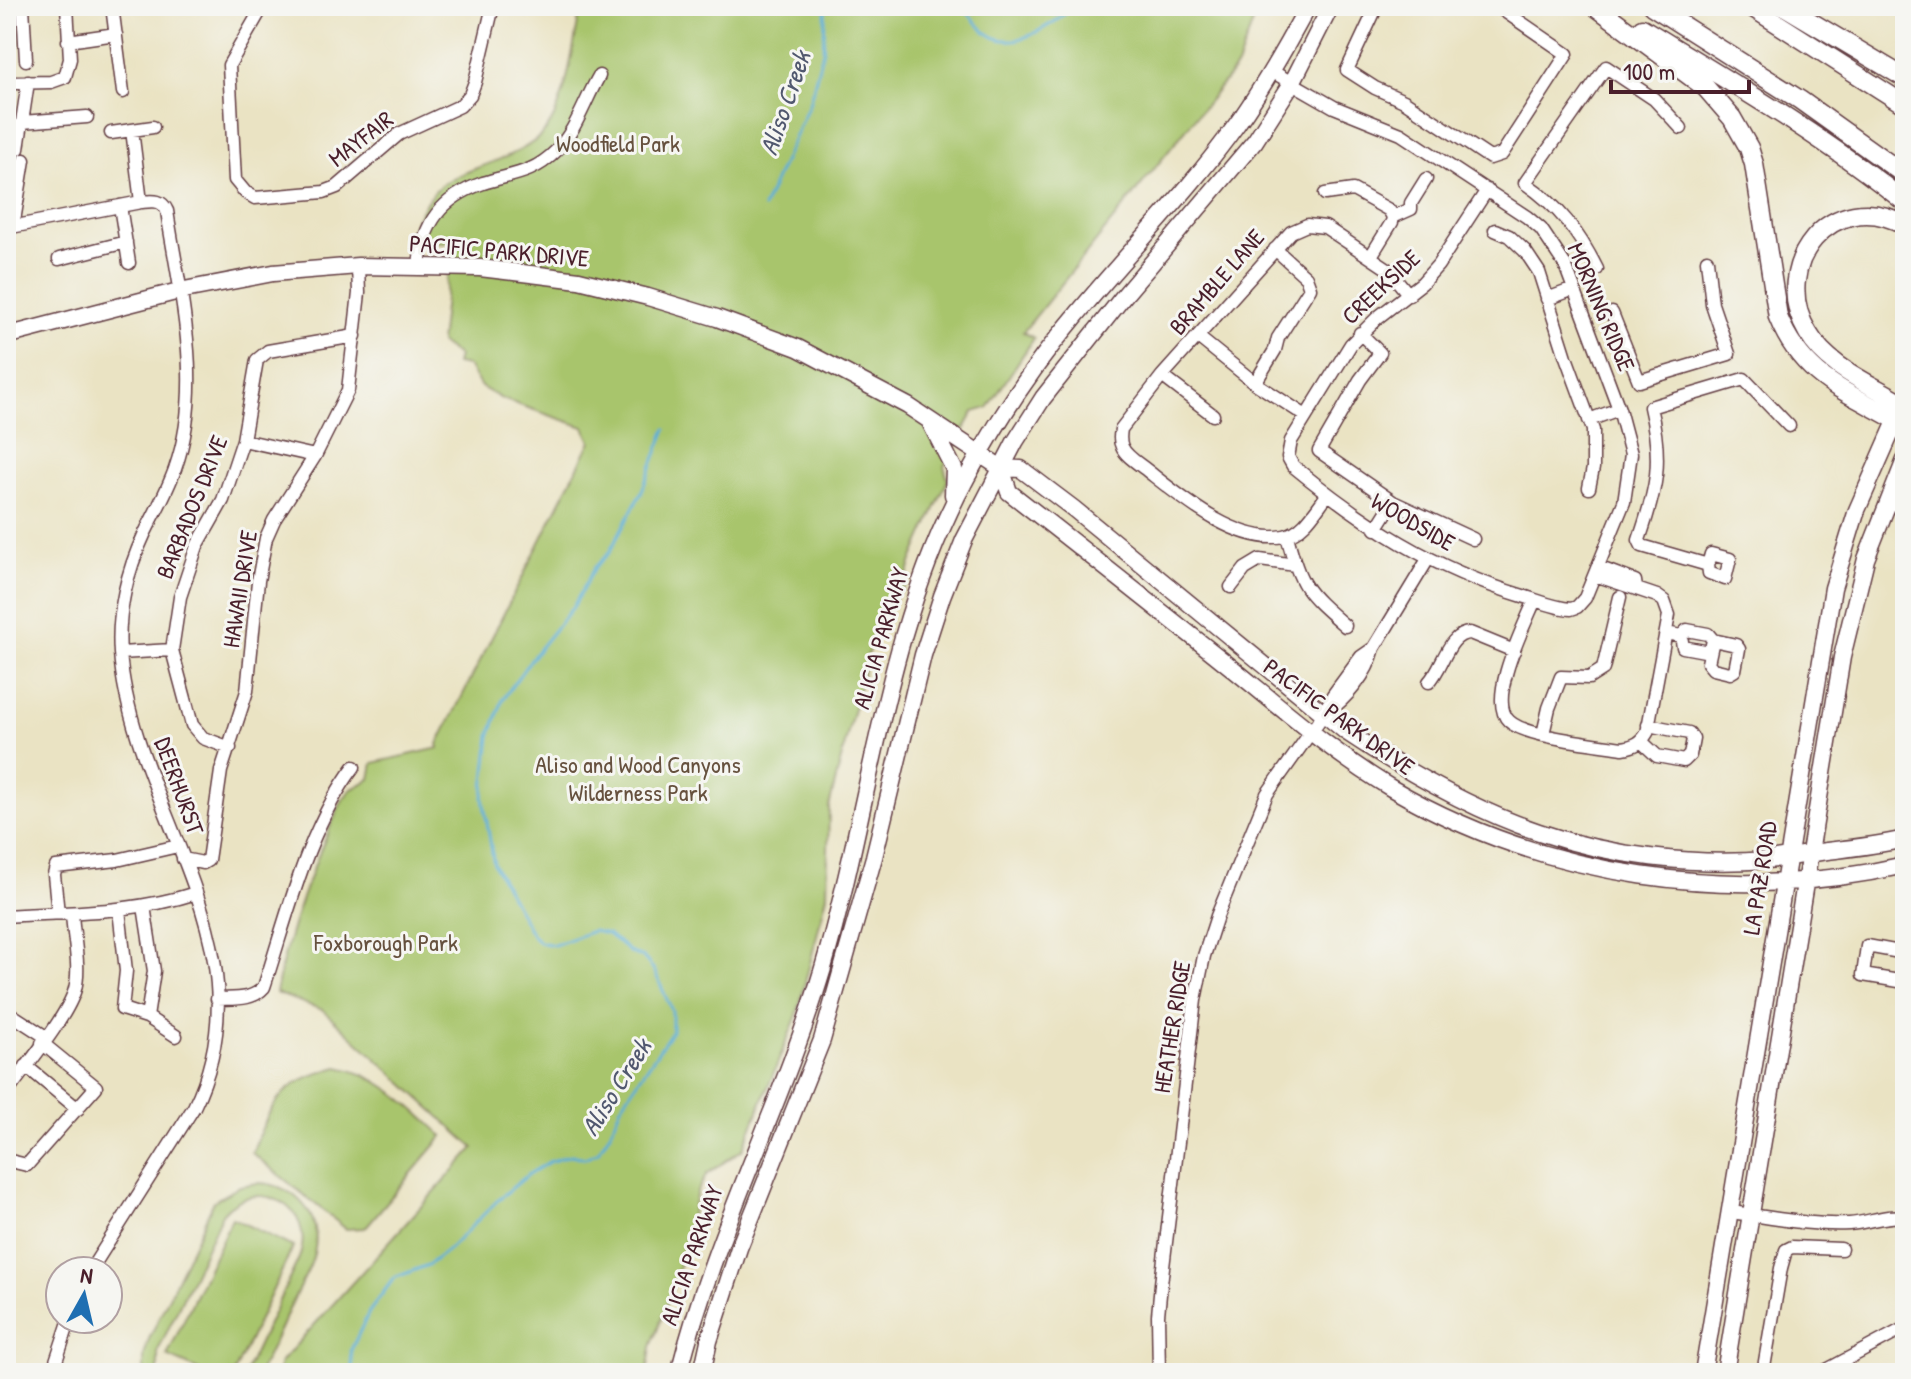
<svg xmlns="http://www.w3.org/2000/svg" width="1911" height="1379" viewBox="0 0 1911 1379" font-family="'Patrick Hand',sans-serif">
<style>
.green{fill:#a8c56c;stroke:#79724c;stroke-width:2}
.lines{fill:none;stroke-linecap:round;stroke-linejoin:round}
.stream{stroke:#5baed6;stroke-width:3}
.minor-casing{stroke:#623c42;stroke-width:15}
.major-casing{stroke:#623c42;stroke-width:19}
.highway-casing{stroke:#623c42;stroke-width:21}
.minor{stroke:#fff;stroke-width:12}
.major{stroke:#fff;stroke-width:16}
.highway{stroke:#fff;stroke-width:18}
.labels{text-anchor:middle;stroke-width:6;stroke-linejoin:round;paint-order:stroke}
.street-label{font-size:24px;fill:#4a1f2b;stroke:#f6f6f2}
.park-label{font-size:24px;fill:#66513e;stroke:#f6f6f2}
.water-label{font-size:26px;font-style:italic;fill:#51586f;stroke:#f6f6f2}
</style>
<rect width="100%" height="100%" fill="#f6f6f2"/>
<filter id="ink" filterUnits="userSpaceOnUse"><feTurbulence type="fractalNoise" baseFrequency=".0125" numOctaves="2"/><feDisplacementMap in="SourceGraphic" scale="16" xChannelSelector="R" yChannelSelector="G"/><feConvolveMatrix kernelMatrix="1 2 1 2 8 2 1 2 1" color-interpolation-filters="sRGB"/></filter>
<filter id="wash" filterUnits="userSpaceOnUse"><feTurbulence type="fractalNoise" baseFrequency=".006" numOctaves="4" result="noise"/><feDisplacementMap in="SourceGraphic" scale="32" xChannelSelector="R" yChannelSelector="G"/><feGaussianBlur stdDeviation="1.8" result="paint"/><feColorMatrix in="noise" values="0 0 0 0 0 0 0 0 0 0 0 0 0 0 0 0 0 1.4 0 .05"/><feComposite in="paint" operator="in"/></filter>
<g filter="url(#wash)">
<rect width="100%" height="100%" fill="#eae3c3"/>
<path class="green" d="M581,6H1259L1237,66L1023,332L1034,338L988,408L974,412L944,466L948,480L912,560L904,587L877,618L829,807L827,895L797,1015L743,1149L707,1174L697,1192L676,1279L651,1347L647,1373H279V1364L474,1148L323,1010L276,993C288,927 314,862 342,801L350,790L370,779L373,763L439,748L438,744L591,441L584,427L502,399L481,387L468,366L456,364L458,356L440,343L451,243L407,241C414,225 424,200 438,188C465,165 521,161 546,130C567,103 574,41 581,6Z
M338,1067C382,1075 411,1107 443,1136L365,1228L346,1229L252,1153C273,1100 280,1083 338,1067Z
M258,1183C292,1184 321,1212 315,1248C313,1264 303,1280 296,1294C284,1320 272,1347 259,1373H245L299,1258C318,1208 257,1173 222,1214L158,1351V1373H144V1356L149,1339L214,1201L240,1186Z
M232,1218L293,1247L234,1373H205L167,1356Z"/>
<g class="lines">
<path class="stream" d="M963,6C984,36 1001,51 1037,32C1051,24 1062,18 1073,6
M763,208L809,104L823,51L826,6
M353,1373L351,1350L369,1312L394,1278L428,1265L450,1248L500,1198L529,1174L549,1162L571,1155L585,1158L598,1152L610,1133L621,1106L672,1031V1011L654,970L643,957L631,953L608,934L593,931L554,945L539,942L531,933L494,865L483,798L490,736L503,699L531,659L573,607L595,567L609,553L641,493L666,429"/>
</g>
</g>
<g filter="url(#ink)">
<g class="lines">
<defs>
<path id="minor" d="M23,6L26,60
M112,6L123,92
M263,6L229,65L235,180L245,192L255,198L324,192L337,187L399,134L460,106L470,95L475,82L493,6
M1377,6L1347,70L1375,88L1404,101L1490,158L1502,154L1567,54L1500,8
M68,41L116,34
M1273,72L1334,107L1401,134L1527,217L1541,229L1565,265L1619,409L1631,454L1624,502L1585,598L1577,607L1571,609C1555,608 1539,601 1523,596C1433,569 1365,525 1293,466L1288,457L1291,441L1351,344L1377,318L1422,283L1438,265L1487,190
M6,83L51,82L65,77L70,59L67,6
M22,122L87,117
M132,130L141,202
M111,133L153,127
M18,149L28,82
M1325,194L1353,190L1389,210L1393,217L1392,222L1371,256
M120,206L129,263
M1393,217L1411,209V203L1426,179
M13,227L24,160
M6,228L141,202C153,201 162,199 167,211C180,296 205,385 175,469C167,492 154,514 144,535C127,571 117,613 120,653C132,808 273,947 194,1107L90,1271
M1495,230L1509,236L1525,251L1539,272L1566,357L1593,430V468L1589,488
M59,259L126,242
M419,266C423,223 441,198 483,183C511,174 532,175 556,151C576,131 585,100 599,76
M1597,269C1579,233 1559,206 1525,183L1606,67L1654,99L1681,128
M1547,299L1574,289
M1612,313L1639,381L1729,354L1712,304L1707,260
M1360,333L1380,353L1360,380L1319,451L1393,502L1473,539
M1198,337L1255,383L1306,416
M1162,376L1213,415
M1255,383L1275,350L1278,338L1310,288L1306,277L1275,249
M1589,420L1619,409
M243,440L315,456
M1328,494C1316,509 1304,532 1284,536C1238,545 1182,498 1149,472C1141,465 1126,457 1122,447C1119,441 1120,435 1121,429L1162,376L1291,232L1307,225L1325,227L1388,269L1409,295
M1376,529L1393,502
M1287,536C1301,588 1305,591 1345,626
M1708,565L1711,554L1730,559L1725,579L1709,573L1708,565L1642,546L1639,540C1657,488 1663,461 1650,407L1744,379L1789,426
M1598,567L1635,581L1636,588
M1231,587L1245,569L1260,560L1295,565
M1535,600C1525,624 1486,700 1509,721C1525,737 1598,744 1623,748C1635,746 1641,743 1647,733L1669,615L1664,601L1657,596L1595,575
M1666,633L1681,636L1687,630L1708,634L1713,640L1736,645L1739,649L1735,670L1730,673L1713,669L1708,663L1713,640
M1681,636L1683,647L1710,652
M120,653L172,650
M1429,682C1444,666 1448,633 1470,633L1514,651
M1325,714C1347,698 1367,675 1374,648L1428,559
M1543,734L1549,708L1561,677L1589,678L1603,669L1620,597
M1642,742L1657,756L1684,761L1690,755L1693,739L1689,733L1648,725
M230,748L203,738L192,725L172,650L180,597L197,546L223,500L243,440L257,360L268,351L355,336
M183,859L203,863L208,860L221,771L247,691L258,581L266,538L274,520L315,456L348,390L359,293L358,266
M144,906L154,971L147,1017L176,1036
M119,910L126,971L122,1009L147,1017
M58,913L54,875L56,867L117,860L178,846
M6,916C70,912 134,913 196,893
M1905,953L1867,946L1863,975L1905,982
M217,999C234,998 252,1001 264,987C288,914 307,829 354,767
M6,1011L46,1037
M26,1066L78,1109
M6,1094C24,1069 68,1016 75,989C81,966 73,937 72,913
M6,1160L27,1165L96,1087L42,1043
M1730,1212C1770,1217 1809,1226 1849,1224C1868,1223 1886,1214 1905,1217
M52,1373L70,1319
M1159,1373L1158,1315L1161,1284L1195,1000L1204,956L1217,916L1267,794L1323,715L1333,695L1361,657L1374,648
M1763,1373L1781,1268L1786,1250L1792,1247L1841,1249
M1821,1373L1905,1328"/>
<path id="major" d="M6,336L179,291L273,273L358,266L480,268L539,275L579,280L648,297L717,318L798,348L908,406L1001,468L1021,469L1074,509L1345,731C1405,771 1470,809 1539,832C1609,856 1693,866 1767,860C1787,858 1807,854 1827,851C1853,848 1879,845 1905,839
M931,424L954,469L953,495
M1001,468L1009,492C1084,550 1158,609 1232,668C1284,710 1334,754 1391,788C1546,878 1731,905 1905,865
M679,1373C714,1233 782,1106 823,968C871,805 884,629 967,477C997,421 1033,366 1074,318C1127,253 1188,193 1237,124C1264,86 1286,47 1308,6
M702,1373L709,1341L739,1248L822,1040L874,857L923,655L942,596L964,540L1015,442L1043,398L1123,297L1255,141L1292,83L1331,6
M1703,1373L1833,588L1857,510L1901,410
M1725,1373L1842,657L1866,559L1905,460"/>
<path id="highway" d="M1595,6L1706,88L1732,118L1749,148L1754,164L1778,317C1804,381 1850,392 1905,425
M1652,6L1800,100L1905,175
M1750,6L1905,105
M1784,6L1905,78
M1642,28C1732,83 1823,136 1905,202
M1905,225C1833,184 1767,266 1808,333C1828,368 1872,384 1905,405"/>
</defs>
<use href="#minor" class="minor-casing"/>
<use href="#major" class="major-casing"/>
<use href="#highway" class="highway-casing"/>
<use href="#minor" class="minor"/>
<use href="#major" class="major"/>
<use href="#highway" class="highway"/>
</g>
</g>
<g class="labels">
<g class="street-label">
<text transform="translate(361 139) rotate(-38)" y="8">MAYFAIR</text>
<text transform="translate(499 251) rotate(5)" y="8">PACIFIC PARK DRIVE</text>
<text transform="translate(1217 282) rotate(-49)" y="8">BRAMBLE LANE</text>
<text transform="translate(1381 287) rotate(-43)" y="8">CREEKSIDE</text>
<text transform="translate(1601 307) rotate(67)" y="8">MORNING RIDGE</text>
<text transform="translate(192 507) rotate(-68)" y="8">BARBADOS DRIVE</text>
<text transform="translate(1413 522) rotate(30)" y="8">WOODSIDE</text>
<text transform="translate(240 589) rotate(-81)" y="8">HAWAII DRIVE</text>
<text transform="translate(881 638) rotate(-74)" y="8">ALICIA PARKWAY</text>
<text transform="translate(1339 717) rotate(36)" y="8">PACIFIC PARK DRIVE</text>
<text transform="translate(179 786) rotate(70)" y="8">DEERHURST</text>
<text transform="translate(1760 878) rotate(-81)" y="8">LA PAZ ROAD</text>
<text transform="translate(1172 1027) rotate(-81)" y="8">HEATHER RIDGE</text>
<text transform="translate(692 1255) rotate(-71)" y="8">ALICIA PARKWAY</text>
</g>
<g class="park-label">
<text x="618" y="152">Woodfield Park</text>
<text x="638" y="773">Aliso and Wood Canyons<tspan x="638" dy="28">Wilderness Park</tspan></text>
<text x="386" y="951">Foxborough Park</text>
</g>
<g class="water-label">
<text transform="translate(785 103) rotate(-71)" y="9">Aliso Creek</text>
<text transform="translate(616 1087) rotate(-58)" y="9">Aliso Creek</text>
</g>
</g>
<rect width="1911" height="1379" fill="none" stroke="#f6f6f2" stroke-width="32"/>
<g transform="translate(84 1295) rotate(8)"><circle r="38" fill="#f6f6f2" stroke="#b1a0a2" stroke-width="2"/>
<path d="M0-6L14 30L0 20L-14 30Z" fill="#1f6fb2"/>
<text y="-12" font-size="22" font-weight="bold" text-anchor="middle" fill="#4a1f2b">N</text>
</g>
<path d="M1611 80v12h138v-12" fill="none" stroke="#4a1f2b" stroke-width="4"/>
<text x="1623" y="80" font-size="24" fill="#4a1f2b" stroke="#f6f6f2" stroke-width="6" paint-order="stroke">100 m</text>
</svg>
